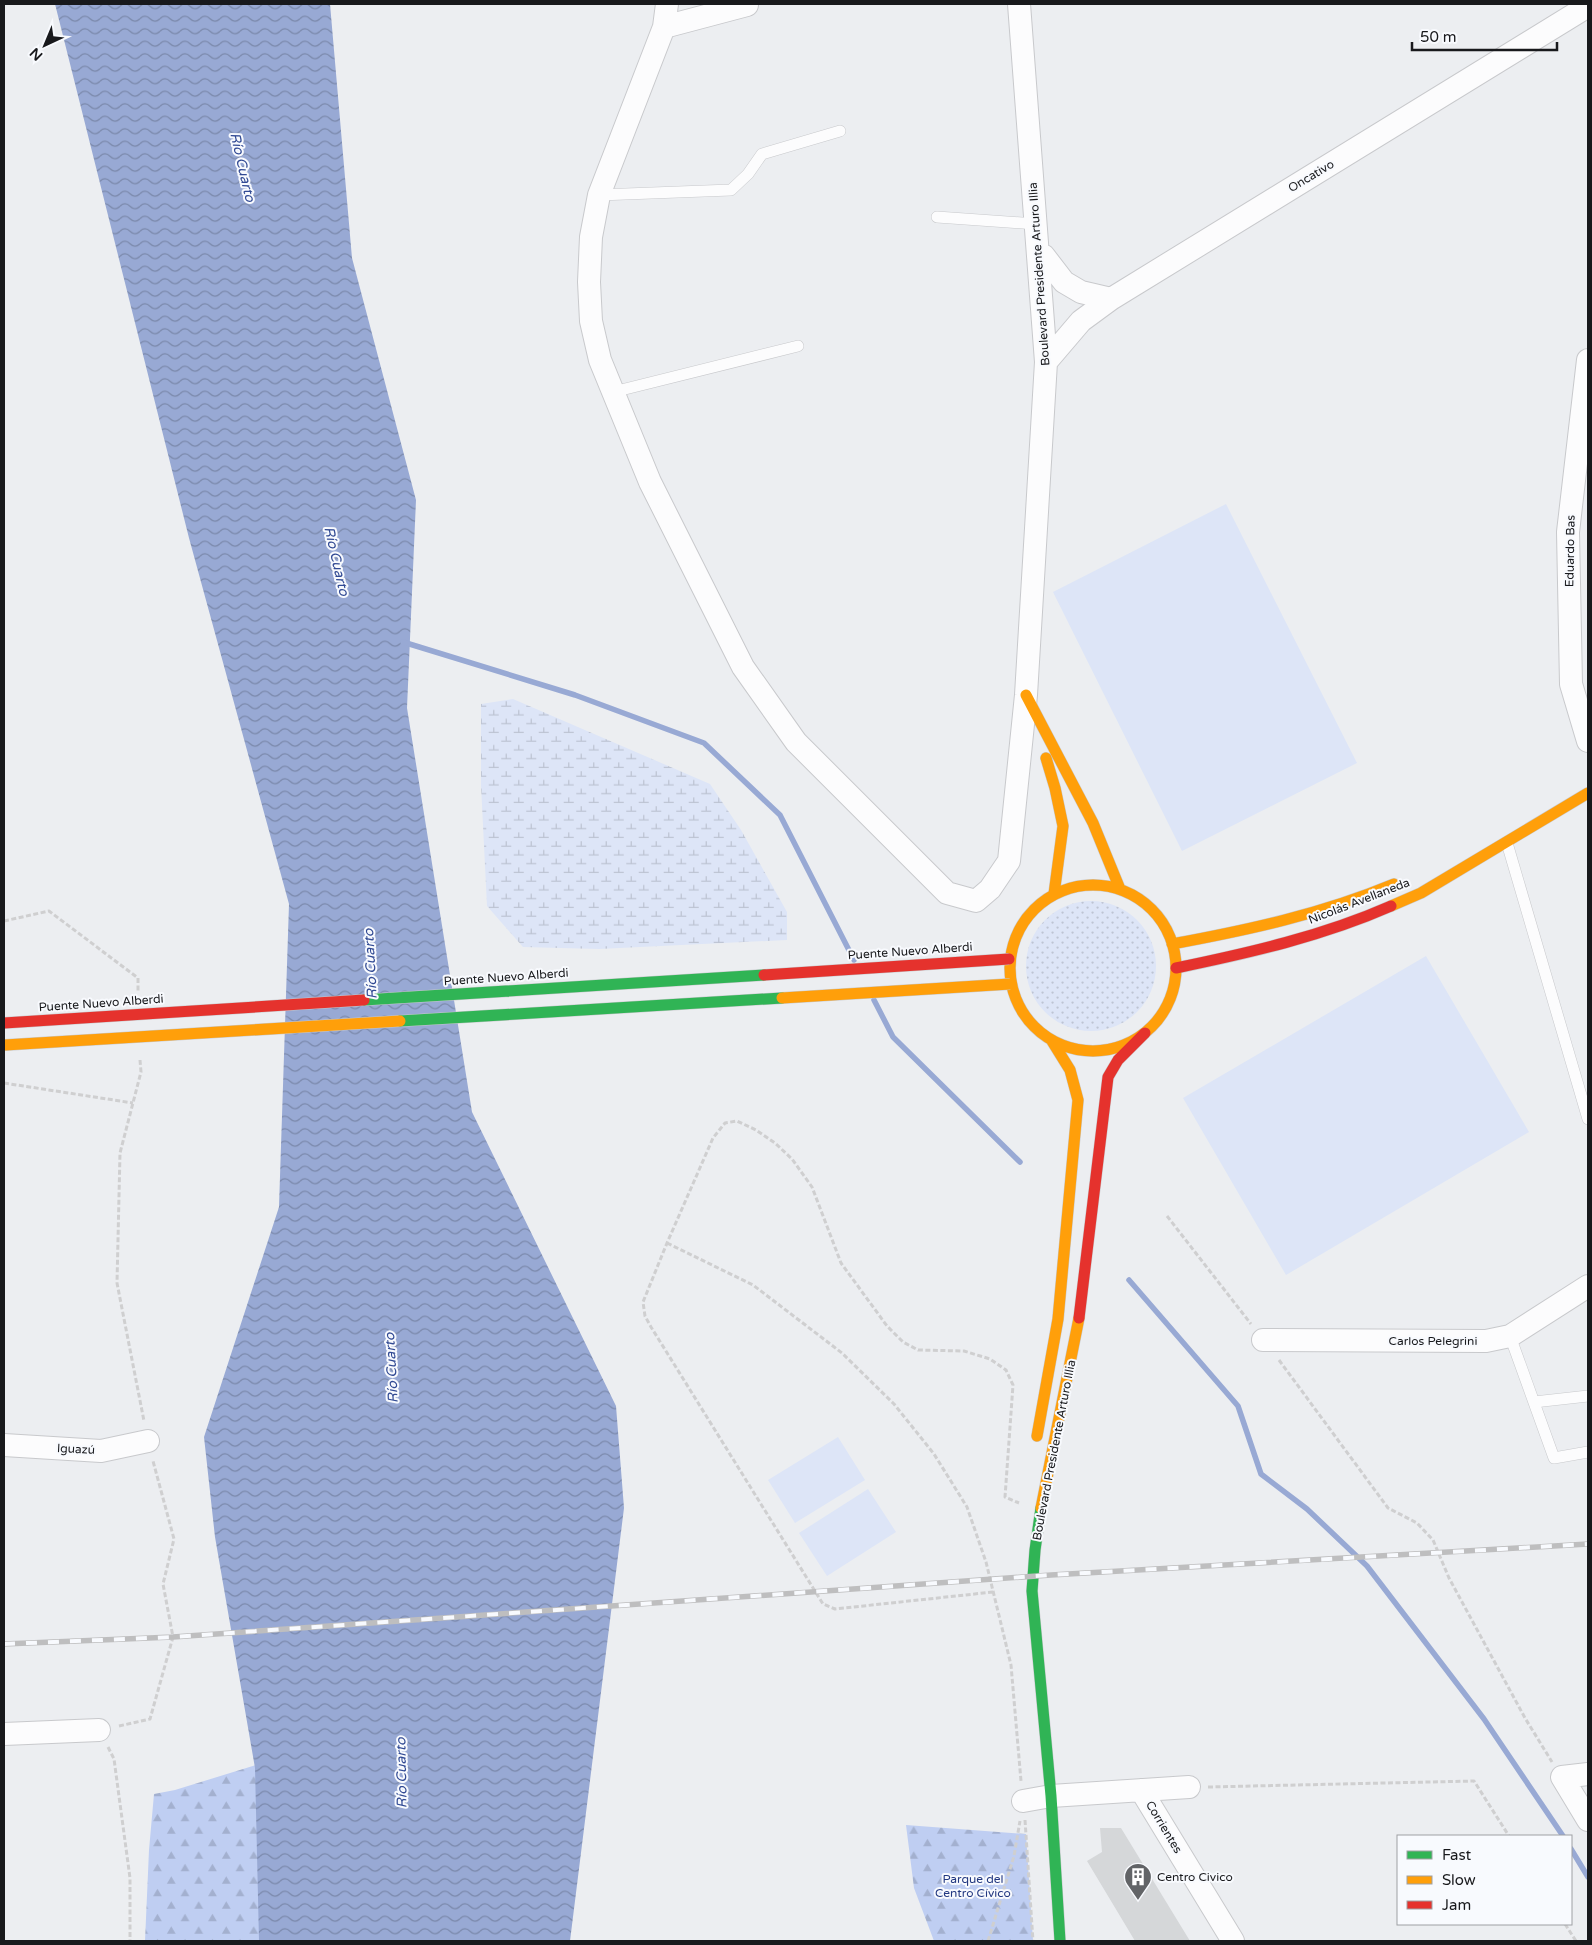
<svg xmlns="http://www.w3.org/2000/svg" width="1592" height="1945" viewBox="0 0 1592 1945" font-family="'Varela Round',sans-serif">
<style>
.green{fill:#dde5f7}
.forest{fill:url(#forest-firs)}
.wetland{fill:url(#wetland-marsh)}
.park{fill:url(#park-dots)}
.water{fill:url(#water-waves)}
.lines{fill:none;stroke-linecap:round;stroke-linejoin:round}
.stream{stroke:#98a9d4;stroke-width:5.5}
.building{fill:#d5d7d9}
.lane-casing{stroke:#c8c9cc;stroke-width:12}
.street-casing{stroke:#c8c9cc;stroke-width:24}
.fast-casing{stroke:#c8c9cc;stroke-width:12}
.slow-casing{stroke:#c8c9cc;stroke-width:12}
.jam-casing{stroke:#c8c9cc;stroke-width:12}
.path{stroke:#cfcfd0;stroke-width:3;stroke-dasharray:5 2.5;stroke-linecap:butt}
.lane{stroke:#fcfcfd;stroke-width:11}
.street{stroke:#fcfcfd;stroke-width:22}
.fast{stroke:#30b455;stroke-width:11}
.slow{stroke:#ff9f0a;stroke-width:11}
.jam{stroke:#e5322d;stroke-width:11}
.rail-casing{stroke:#bebebf;stroke-width:5.5}
.rail{stroke:#f8fafe;stroke-width:4;stroke-dasharray:11;stroke-linecap:butt}
.fast-bridge-casing{stroke:#c8c9cc;stroke-width:12;stroke-linecap:butt}
.slow-bridge-casing{stroke:#c8c9cc;stroke-width:12;stroke-linecap:butt}
.jam-bridge-casing{stroke:#c8c9cc;stroke-width:12;stroke-linecap:butt}
.fast-bridge{stroke:#30b455;stroke-width:11}
.slow-bridge{stroke:#ff9f0a;stroke-width:11}
.jam-bridge{stroke:#e5322d;stroke-width:11}
.labels{text-anchor:middle;stroke-width:4;stroke-linejoin:round;paint-order:stroke}
.street-label{font-size:12px;fill:#18191c;stroke:#f8fafe}
.poi-label{font-size:12px;fill:#18191c;stroke:#f8fafe;text-anchor:start}
.park-label{font-size:12px;fill:#223881;stroke:#f8fafe}
.water-label{font-size:14px;font-style:italic;fill:#314a94;stroke:#f8fafe}
</style>
<defs>
<pattern id="forest-firs" width="22" height="20" patternUnits="userSpaceOnUse" patternTransform="scale(1.25)"><rect width="22" height="20" fill="#bfcef2"/><path d="M5 1l3.5 6h-7zM16 11l3.5 6h-7z" fill="#a3b0cf"/></pattern>
<pattern id="wetland-marsh" width="20" height="14" patternUnits="userSpaceOnUse" patternTransform="scale(1.25)"><rect width="20" height="14" fill="#dde5f7"/><path d="M1 5h8M5 5V1M11 12h8M15 12V8" fill="none" stroke="#bdc4d3"/></pattern>
<pattern id="park-dots" width="8" height="8" patternUnits="userSpaceOnUse" patternTransform="scale(1.25)"><rect width="8" height="8" fill="#dde5f7"/><path d="M2 2h.1M6 6h.1" fill="none" stroke="#bdc4d3" stroke-width="1.8" stroke-linecap="round"/></pattern>
<pattern id="water-waves" width="16" height="10" patternUnits="userSpaceOnUse" patternTransform="scale(1.25)"><rect width="16" height="10" fill="#98a9d4"/><path d="M0 5q4-4 8 0t8 0" fill="none" stroke="#7b89ab"/></pattern>
</defs>
<rect width="100%" height="100%" fill="#eceef1"/>
<path class="green" d="M1226,504L1357,763L1182,851L1053,592Z
M1426,956L1529,1132L1286,1275L1183,1098Z
M838,1437L865,1480L795,1523L768,1480Z
M868,1489L896,1532L827,1576L799,1533Z"/>
<path class="forest" d="M256,1765L260,1941H145L149,1850L154,1794L175,1790Z
M906,1825L1026,1834L1033,1941H934L914,1888Z"/>
<path class="wetland" d="M513,699L710,784L741,830L787,912V940L599,949L523,947L487,906L481,785V704Z"/>
<path class="park" d="M1026 966a65 65 0 1 1 130 0a65 65 0 1 1-130 0Z"/>
<path class="water" d="M55,4H330L352,258L416,500L407,708L472,1112L616,1406L624,1508L570,1941H259L255,1768L215,1537L204,1437L279,1207L289,904L189,538Z"/>
<g class="lines">
<path class="stream" d="M403,642L575,695L704,743L780,815L854,960
M874,1000L893,1037L1020,1162
M1129,1280L1238,1406L1261,1474L1307,1509L1367,1566L1484,1719L1563,1836
M1571,1849L1588,1877"/>
</g>
<path class="building" d="M1100,1828H1121L1190,1941H1135L1087,1861L1102,1852Z"/>
<g class="lines">
<defs>
<path id="lane" d="M599,195L731,190L748,174L762,154L840,131
M937,217L1036,224
M613,392L798,346
M1507,843L1588,1119
M1510,1336L1554,1458L1588,1452
M1534,1402L1588,1396"/>
<path id="street" d="M667,4L664,27L599,195L591,237L589,282L591,321L600,360L650,482L743,667L796,742L947,893L976,901L990,889L1009,861L1026,695L1046,362L1019,4
M664,27L747,5
M1044,256L1064,282L1081,292L1111,299
M1588,360L1568,532L1571,684L1588,741
M1046,362L1081,321L1111,299L1588,6
M1263,1340L1486,1341L1510,1336L1588,1286
M4,1445L101,1451L148,1441
M4,1734L99,1730
M1588,1774L1562,1777L1588,1820
M1141,1790L1233,1941
M1023,1801L1051,1796L1189,1787"/>
<path id="fast" d="M1041,1508L1035,1550L1032,1591L1051,1796L1060,1941"/>
<path id="slow" d="M1026,695L1093,823L1120,889
M1046,758L1055,788L1063,826L1054,894
M1010 968a83 83 0 1 1 166 0a83 83 0 1 1-166 0Z
M1391,906L1421,893L1588,793
M1172,944C1248,930 1322,914 1394,884
M1037,1436L1058,1319L1078,1100L1070,1070L1052,1041
M1041,1508L1079,1318"/>
<path id="jam" d="M1176,968C1249,953 1323,936 1391,906
M1079,1318L1108,1077L1118,1060L1145,1033"/>
</defs>
<use href="#lane" class="lane-casing"/>
<use href="#street" class="street-casing"/>
<use href="#fast" class="fast-casing"/>
<use href="#slow" class="slow-casing"/>
<use href="#jam" class="jam-casing"/>
<path class="path" d="M4,921L49,911L138,978V991
M140,1060L141,1072L120,1153L117,1283L144,1421
M4,1083L133,1103
M1167,1216L1251,1324
M667,1243L753,1285L842,1353L894,1404L934,1454L967,1507L986,1562L1011,1665L1021,1781
M1279,1360L1388,1508L1417,1523L1433,1540L1449,1578L1525,1718L1552,1762
M993,1592L835,1609L823,1604L651,1327L645,1316L643,1302L667,1243L713,1138L725,1123L737,1121L756,1130L775,1143L792,1159L812,1187L841,1263L887,1326L903,1342L918,1350L964,1351L990,1359L1006,1370L1013,1385L1005,1497L1019,1503
M119,1726L150,1719L173,1637L163,1584L174,1539L153,1461
M108,1747L114,1759L130,1878V1941
M1208,1787L1474,1781L1509,1836
M1025,1820L1033,1941
M1565,1924L1576,1941
M988,1941L1014,1856L1020,1821"/>
<use href="#lane" class="lane"/>
<use href="#street" class="street"/>
<use href="#fast" class="fast"/>
<use href="#slow" class="slow"/>
<use href="#jam" class="jam"/>
<defs>
<path id="rail" d="M4,1644L173,1637L1051,1575L1588,1544"/>
</defs>
<use href="#rail" class="rail-casing"/>
<use href="#rail" class="rail"/>
<defs>
<path id="fast-bridge" d="M364,1000L764,975
M400,1021L782,998"/>
<path id="slow-bridge" d="M782,998L1010,984
M5,1045L400,1021"/>
<path id="jam-bridge" d="M764,975L1009,959
M4,1023L364,1000"/>
</defs>
<use href="#fast-bridge" class="fast-bridge-casing"/>
<use href="#slow-bridge" class="slow-bridge-casing"/>
<use href="#jam-bridge" class="jam-bridge-casing"/>
<use href="#fast-bridge" class="fast-bridge"/>
<use href="#slow-bridge" class="slow-bridge"/>
<use href="#jam-bridge" class="jam-bridge"/>
</g>
<defs>
<symbol id="building-pin" viewBox="-11 -11 22 30"><path d="M0 17L-7.5 6A9.5 9.5 0 1 1 7.5 6Z" fill="#626467" stroke="#f8fafe"/><path d="M-4-6H4V6H1V3H-1V6H-4ZM-2.5-4.3h1.7v1.8h-1.7ZM.8-4.3h1.7v1.8H.8ZM-2.5-1h1.7V.8h-1.7ZM.8-1h1.7V.8H.8Z" fill="#fff"/></symbol>
</defs>
<g fill-rule="evenodd">
<use href="#building-pin" x="1122" y="1861" width="32" height="43"/>
</g>
<g class="labels">
<g class="street-label">
<text transform="translate(1311 176) rotate(-31)" y="4">Oncativo</text>
<text transform="translate(1039 274) rotate(-94)" y="4">Boulevard Presidente Arturo Illia</text>
<text transform="translate(1570 551) rotate(-89)" y="4">Eduardo Bas</text>
<text transform="translate(1359 901) rotate(-21)" y="4">Nicolás Avellaneda</text>
<text transform="translate(910 951) rotate(-4)" y="4">Puente Nuevo Alberdi</text>
<text transform="translate(506 977) rotate(-4)" y="4">Puente Nuevo Alberdi</text>
<text transform="translate(101 1003) rotate(-4)" y="4">Puente Nuevo Alberdi</text>
<text x="1433" y="1345">Carlos Pelegrini</text>
<text transform="translate(76 1449) rotate(3)" y="4">Iguazú</text>
<text transform="translate(1054 1450) rotate(-79)" y="4">Boulevard Presidente Arturo Illia</text>
<text transform="translate(1164 1827) rotate(59)" y="4">Corrientes</text>
</g>
<g class="poi-label">
<text x="1157" y="1881">Centro Civico</text>
</g>
<g class="park-label">
<text x="973" y="1883">Parque del<tspan x="973" dy="14">Centro Cívico</tspan></text>
</g>
<g class="water-label">
<text transform="translate(243 167) rotate(77)" y="5">Río Cuarto</text>
<text transform="translate(337 561) rotate(77)" y="5">Río Cuarto</text>
<text transform="translate(370 964) rotate(-93)" y="5">Río Cuarto</text>
<text transform="translate(391 1368) rotate(-93)" y="5">Río Cuarto</text>
<text transform="translate(401 1773) rotate(-91)" y="5">Río Cuarto</text>
</g>
</g>
<rect width="1592" height="1945" fill="none" stroke="#18191c" stroke-width="10"/>
<rect x="1397" y="1835" width="175" height="90" fill="#f8fafe" stroke="#9ea0a4"/>
<rect x="1407" y="1851" width="25" height="8" fill="#30b455" stroke="#9ea0a4"/>
<text x="1442" y="1860" font-size="15" fill="#18191c">Fast</text>
<rect x="1407" y="1876" width="25" height="8" fill="#ff9f0a" stroke="#9ea0a4"/>
<text x="1442" y="1885" font-size="15" fill="#18191c">Slow</text>
<rect x="1407" y="1901" width="25" height="8" fill="#e5322d" stroke="#9ea0a4"/>
<text x="1442" y="1910" font-size="15" fill="#18191c">Jam</text>
<g transform="translate(45 45) rotate(224)" stroke="#f8fafe" stroke-width="4" paint-order="stroke">
<path d="M0-4L9 19L0 12L-9 19Z" fill="#18191c"/>
<text y="-8" font-size="14" font-weight="bold" text-anchor="middle" fill="#18191c">N</text>
</g>
<path d="M1412 42v8h145v-8" fill="none" stroke="#18191c" stroke-width="2.5"/>
<text x="1420" y="42" font-size="15" fill="#18191c" stroke="#f8fafe" stroke-width="4" paint-order="stroke">50 m</text>
</svg>
